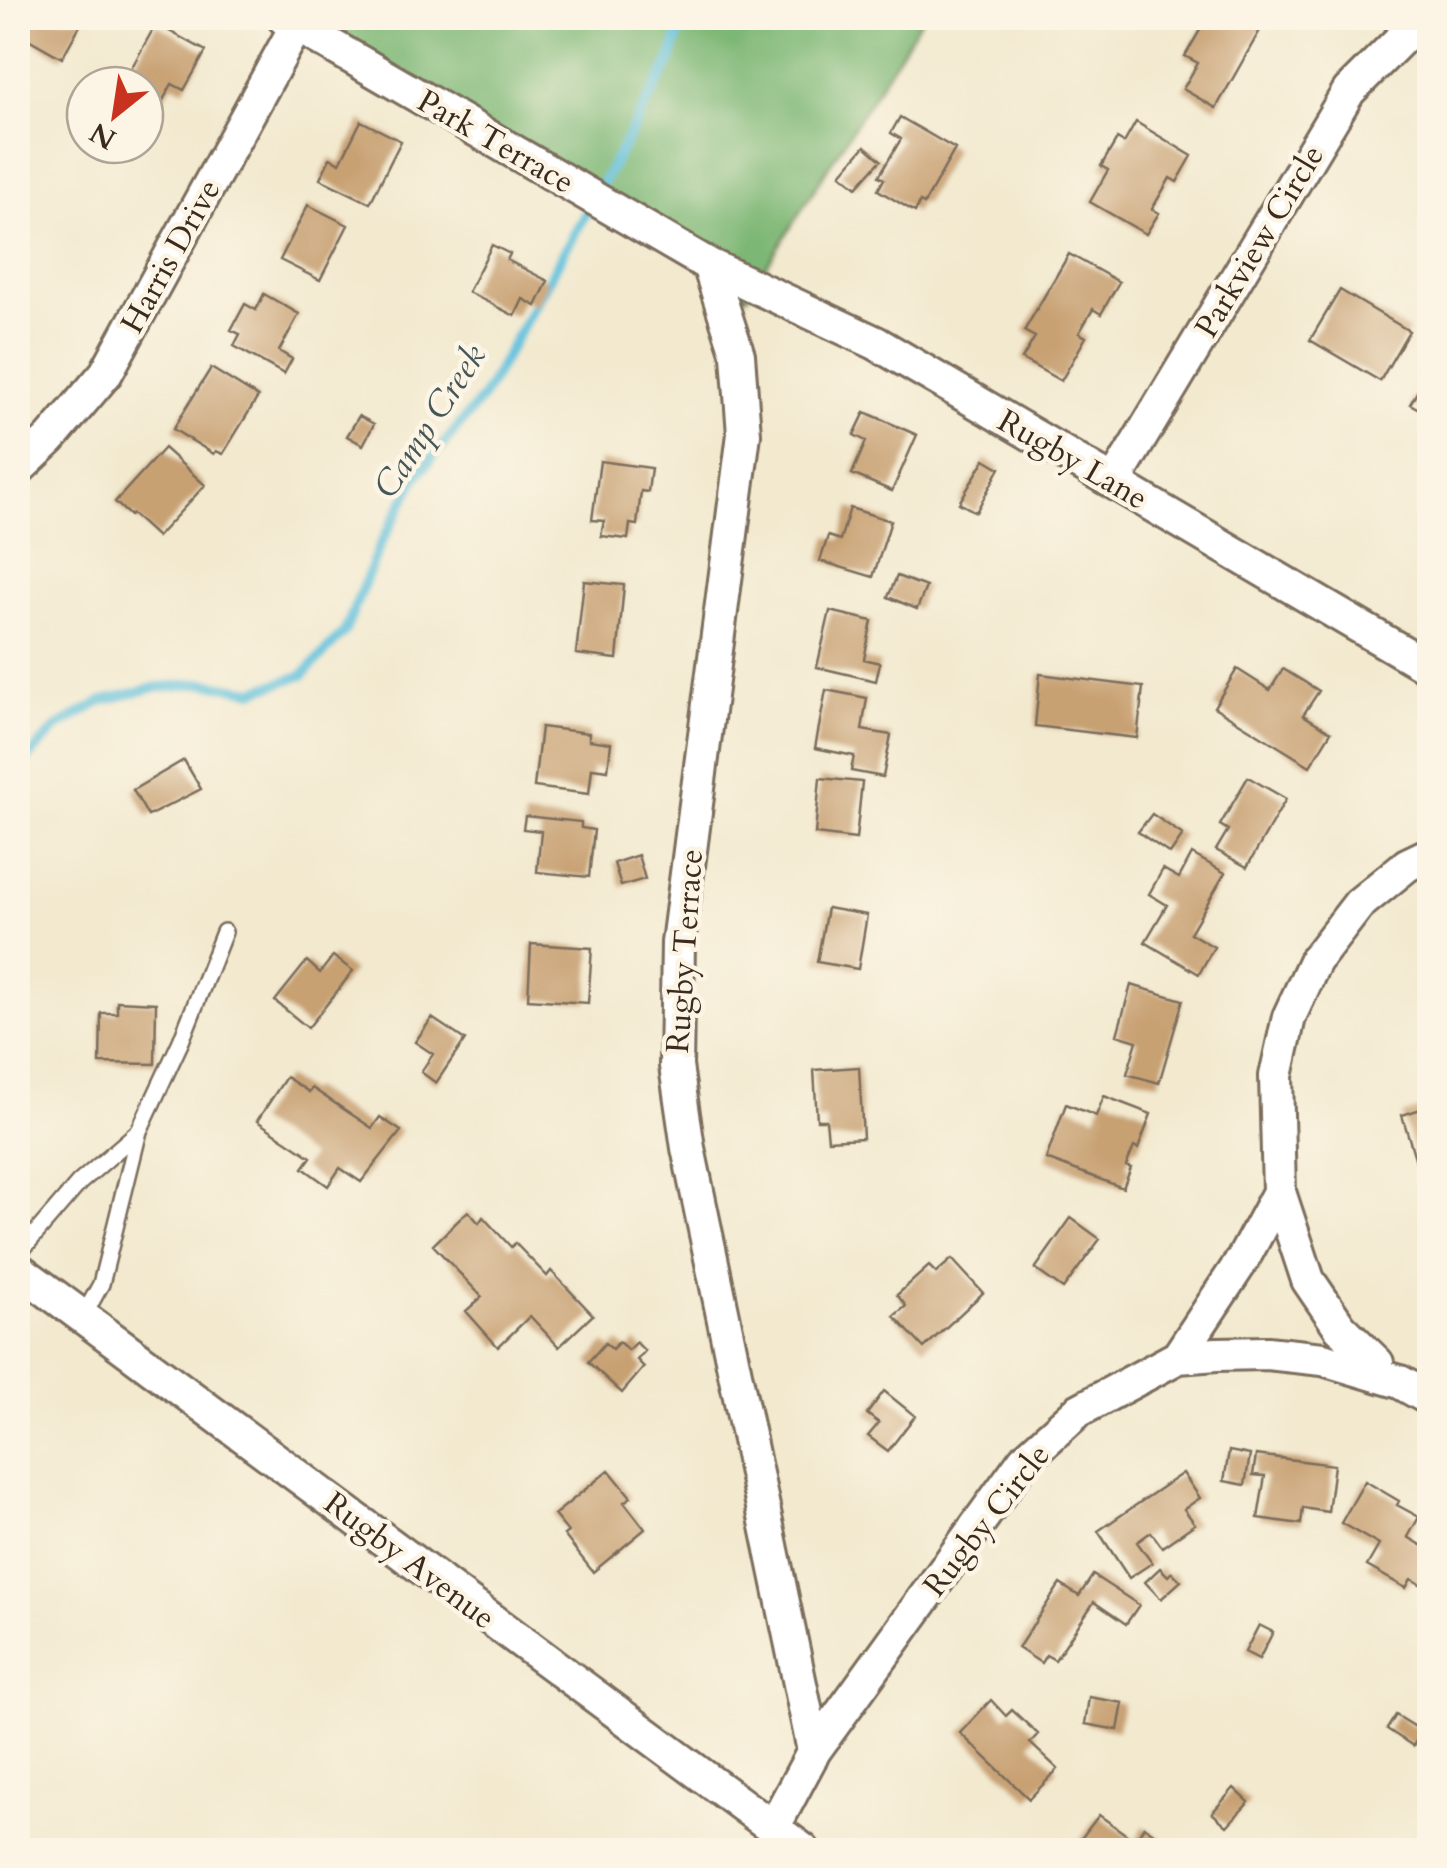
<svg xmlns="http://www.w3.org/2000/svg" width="1447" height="1868" viewBox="0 0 1447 1868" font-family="Cardo,serif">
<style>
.forest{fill:#7db774;stroke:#5c7049;stroke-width:2.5}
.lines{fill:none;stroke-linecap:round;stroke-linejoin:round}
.stream{stroke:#5dc0dc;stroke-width:10}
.building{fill:#c8a173}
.lane-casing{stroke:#7b6d5c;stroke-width:20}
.street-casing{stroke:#7b6d5c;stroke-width:38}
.lane{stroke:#fff;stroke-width:15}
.street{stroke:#fff;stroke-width:32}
.labels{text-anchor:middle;stroke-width:9;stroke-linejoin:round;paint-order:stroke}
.street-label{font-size:32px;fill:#3b2a1e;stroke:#fcf5e5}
.water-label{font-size:35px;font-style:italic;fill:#455757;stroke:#fcf5e5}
</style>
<rect width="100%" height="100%" fill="#fcf5e5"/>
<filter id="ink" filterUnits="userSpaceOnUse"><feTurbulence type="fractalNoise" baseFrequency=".01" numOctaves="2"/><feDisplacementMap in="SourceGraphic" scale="20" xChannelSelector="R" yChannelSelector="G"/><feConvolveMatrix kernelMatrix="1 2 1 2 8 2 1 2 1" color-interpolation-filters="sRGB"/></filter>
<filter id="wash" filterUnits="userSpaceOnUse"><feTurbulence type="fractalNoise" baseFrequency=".0048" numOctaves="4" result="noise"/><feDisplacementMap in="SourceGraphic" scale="40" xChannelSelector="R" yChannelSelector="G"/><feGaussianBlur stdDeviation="2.25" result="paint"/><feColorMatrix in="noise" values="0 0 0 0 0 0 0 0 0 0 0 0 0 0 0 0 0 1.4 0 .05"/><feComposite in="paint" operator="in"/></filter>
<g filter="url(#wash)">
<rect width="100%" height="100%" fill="#f2e9cf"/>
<path class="forest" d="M302,18H922L747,297Z"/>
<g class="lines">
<path class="stream" d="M18,769L57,727L102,701L152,688L204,683L254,691L303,675L345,631L380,545L417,476L483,397L671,60L683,18"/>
</g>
<g id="blocks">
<path class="building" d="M19,18H84L62,58L18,33Z
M1207,18H1267L1216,108L1183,89L1198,63L1185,56Z
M156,24L206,51L184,90L172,84L145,133V85H122Z
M900,117L955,149L924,204L920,202L915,212L878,190L884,179L879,176L901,139L891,133Z
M361,121L401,141L370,203L320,179L330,158L340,163Z
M1136,122L1192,156L1177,182L1170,178L1152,209L1159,213L1146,234L1090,202L1108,170L1101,166L1117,139L1124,143Z
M865,146L881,160L857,187L841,174Z
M308,205L348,225L320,280L280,260Z
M492,245L510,254L507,260L548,281L536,306L523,299L515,316L468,292Z
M1069,254L1119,282L1101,314L1093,309L1079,333L1086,337L1061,381L1022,359L1035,337L1024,331Z
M1340,290L1409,331L1380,381L1310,340Z
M264,294L299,314L279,351L292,359L284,374L234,346L240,334L231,330L245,304L256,310Z
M211,368L258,397L223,454L216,451L214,454L173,429Z
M1430,370V415L1410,404Z
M865,412L917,435L892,491L852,474L866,441L854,435Z
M359,416L374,424L363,445L347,436Z
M164,448L205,485L157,537L132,514L130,516L115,502Z
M985,459L1000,468L976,512L959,503Z
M600,461L651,468L648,492L641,491L637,525L630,524L628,539L601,536L604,521L592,520Z
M850,508L891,521L873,577L820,561L828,536L840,540Z
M897,576L926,587L917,609L888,597Z
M584,581L624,585L617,659L576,654Z
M830,611L872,621L864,659L880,663L876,681L817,667Z
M1237,669L1270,690L1283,669L1319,691L1303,715L1331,732L1310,766L1214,707Z
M1040,674L1143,687L1137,738L1035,726Z
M826,690L867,698L862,730L891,735L883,777L851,771L854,756L815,748Z
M541,727L589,733V740L611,743L608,770L592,768L589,794L534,787Z
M184,760L201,789L148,816L133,790Z
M1248,777L1286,799L1247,867L1216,850L1228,830L1220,825Z
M820,778L862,782L856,839L815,834Z
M1152,814L1183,835L1170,854L1138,832Z
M525,816L581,822V828L594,830L589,877L537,872L541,831L523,829Z
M1192,854L1225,873L1190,933L1214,947L1199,974L1145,942L1167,905L1149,894L1163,869L1179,878Z
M638,855L645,879L621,886L614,863Z
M827,908L867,915L858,969L817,962Z
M531,944L592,948L588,1003L528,999Z
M333,956L353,971L308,1028L275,1001L307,961L320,973Z
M1131,985L1183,1000L1159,1083L1127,1074L1137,1041L1117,1035Z
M117,1001L156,1003L155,1064L100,1063L101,1013H117Z
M432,1018L465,1040L436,1083L421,1072L433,1054L415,1042Z
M859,1067L863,1138L828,1140L826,1120H817L814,1070Z
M286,1077L309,1092L312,1088L372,1128L380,1117L401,1131L361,1182L340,1168L328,1186L303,1168L311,1157L257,1121Z
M1104,1096L1151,1114L1138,1149L1134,1147L1126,1166L1131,1168L1123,1188L1046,1159L1066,1104L1096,1116Z
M1430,1106V1179L1422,1181L1402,1115Z
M468,1211L479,1223L483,1217L511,1247L515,1243L547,1276L551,1271L593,1315L559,1347L530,1316L498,1347L466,1311L482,1297L433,1245Z
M1071,1218L1100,1239L1063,1289L1035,1269Z
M952,1259L983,1293L924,1348L894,1316L906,1306L897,1295L929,1266L936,1273Z
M619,1342L628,1350L636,1342L645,1351L637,1360L644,1367L622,1393L588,1362L605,1343L612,1349Z
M884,1391L915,1416L888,1451L868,1436L879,1423L867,1414Z
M1229,1451L1250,1455L1245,1485L1224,1481Z
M1256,1455L1334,1465L1328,1512L1303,1508L1301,1524L1258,1518L1265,1476L1253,1475Z
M609,1470L631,1497L624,1502L645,1529L593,1572L564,1535L568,1532L554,1515Z
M1183,1473L1200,1498L1184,1509L1195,1524L1162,1547L1151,1532L1137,1542L1152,1563L1129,1578L1098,1531Z
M1365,1481L1399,1501L1397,1505L1419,1517L1408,1537L1423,1546L1425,1542L1430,1544V1577L1424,1586L1411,1579L1406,1588L1367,1566L1379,1545L1341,1523Z
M1160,1568L1168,1576L1172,1572L1181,1581L1161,1599L1145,1582Z
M1093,1575L1139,1605L1126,1624L1094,1602L1055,1660L1046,1655L1041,1663L1018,1648L1060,1584L1079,1596Z
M1259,1625L1273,1632L1259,1659L1245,1652Z
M1089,1697L1123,1703L1118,1730L1085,1724Z
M991,1700L1006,1716L1012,1710L1038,1734L1030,1743L1058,1769L1029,1799L960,1733Z
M1396,1715L1422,1731L1413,1746L1387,1729Z
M1234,1788L1249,1802L1227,1826L1212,1813Z
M1099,1815L1135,1841L1144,1826L1173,1847L1170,1850H1075L1073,1849Z"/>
</g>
</g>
<g filter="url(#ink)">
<use href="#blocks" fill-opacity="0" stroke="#7b6d5c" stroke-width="2.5"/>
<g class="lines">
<defs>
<path id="lane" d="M18,1254L79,1183L139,1131
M83,1317L101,1284L139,1131L181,1041L224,932"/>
<path id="street" d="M284,18L709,265L876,343L1430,668
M709,265L738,355L744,434L678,943L676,1066L688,1148L814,1751
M18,469L50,439L106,373L297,25
M1114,482L1349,91L1419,21L1425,18
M18,1269L803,1850
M1178,1357L1243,1259L1279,1192
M1377,1374V1363L1340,1327L1308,1280L1279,1192L1276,1076L1289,1017L1315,961L1359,904L1407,865L1430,854
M773,1828L814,1751L1024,1460L1078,1411L1178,1357L1217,1354L1267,1353L1323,1359L1400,1382L1430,1399"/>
</defs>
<use href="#lane" class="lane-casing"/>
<use href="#street" class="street-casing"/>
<use href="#lane" class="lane"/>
<use href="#street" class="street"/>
</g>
</g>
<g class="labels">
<g class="street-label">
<text transform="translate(496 141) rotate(30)" y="11">Park Terrace</text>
<text transform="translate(1259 241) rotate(-59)" y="11">Parkview Circle</text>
<text transform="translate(170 256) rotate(-61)" y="11">Harris Drive</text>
<text transform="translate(1073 459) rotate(30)" y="11">Rugby Lane</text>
<text transform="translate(684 951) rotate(-86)" y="11">Rugby Terrace</text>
<text transform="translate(986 1520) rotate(-52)" y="11">Rugby Circle</text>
<text transform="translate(410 1560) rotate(37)" y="11">Rugby Avenue</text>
</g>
<g class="water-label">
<text transform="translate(429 421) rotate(-57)" y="12">Camp Creek</text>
</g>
</g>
<rect width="1447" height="1868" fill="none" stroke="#fcf5e5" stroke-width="60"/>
<g transform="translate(115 115) rotate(210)"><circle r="48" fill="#fcf5e5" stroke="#afa495" stroke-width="2.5"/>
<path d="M0-8L18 38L0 25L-18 38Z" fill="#c8321e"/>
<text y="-15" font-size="28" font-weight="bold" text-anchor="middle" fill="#3b2a1e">N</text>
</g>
</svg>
